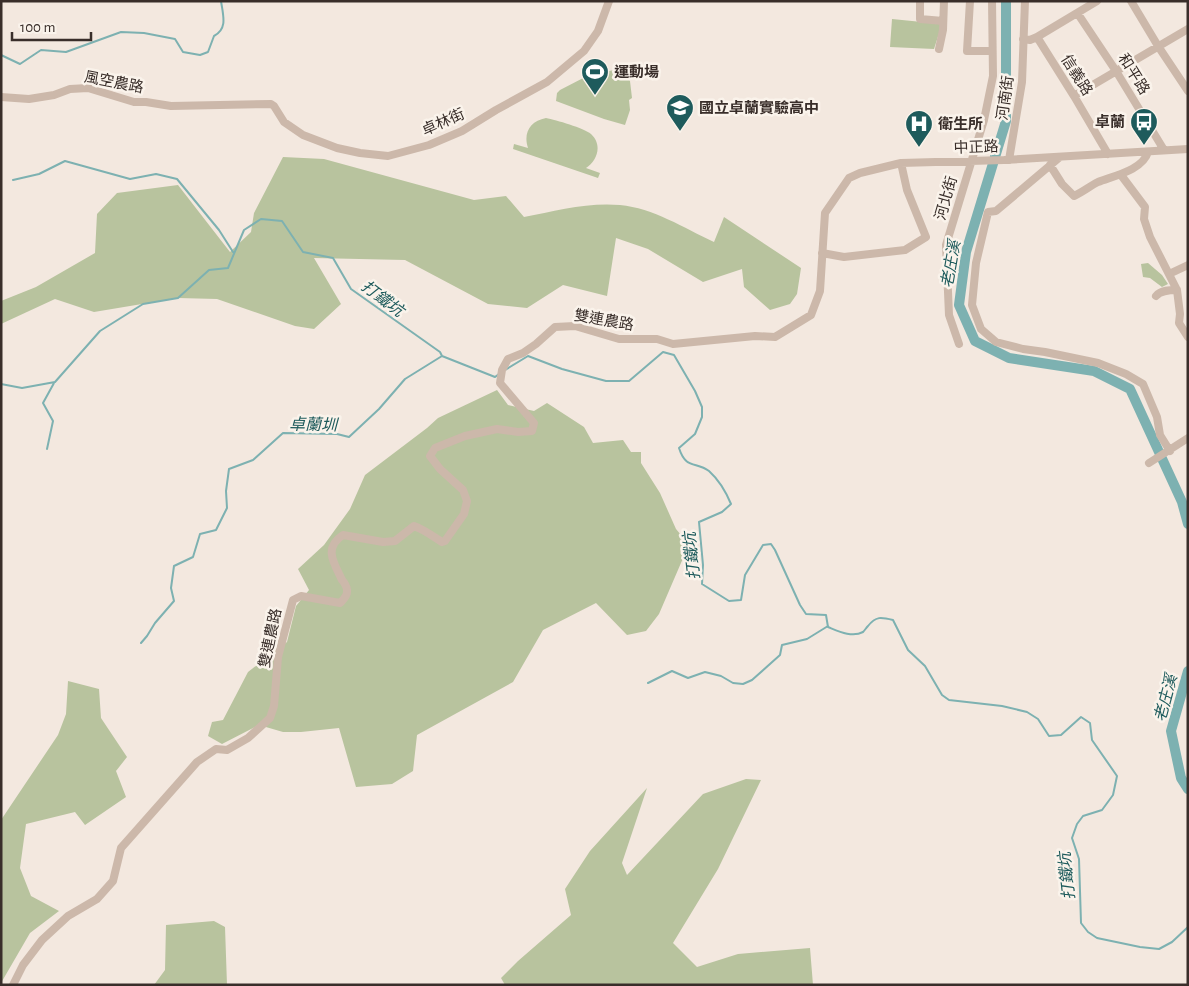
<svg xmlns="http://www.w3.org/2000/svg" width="1189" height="986" viewBox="0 0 1189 986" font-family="'Alegreya Sans','Noto Sans TC',sans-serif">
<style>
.green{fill:#b8c39e}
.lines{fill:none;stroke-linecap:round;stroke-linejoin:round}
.stream{stroke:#7db1b1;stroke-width:2}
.river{stroke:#7db1b1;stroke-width:10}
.minor{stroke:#ccb8aa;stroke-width:8}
.labels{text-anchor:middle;stroke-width:5;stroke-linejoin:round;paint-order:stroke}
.poi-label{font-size:15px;font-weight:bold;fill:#392e2a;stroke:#faf3eb;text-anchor:start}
.street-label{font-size:15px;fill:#392e2a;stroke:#faf3eb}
.water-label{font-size:16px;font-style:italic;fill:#1e5b5c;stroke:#faf3eb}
</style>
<rect width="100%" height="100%" fill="#f3e8df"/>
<path class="green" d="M892,19L942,24L934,49L890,47Z
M614,70L620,72L630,81L632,98L629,100L630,110L625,125L604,119L556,101L557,93L560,90L589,75Z
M546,118C556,120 584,128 591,134C603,145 597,161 586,168L600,173L598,178L513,149L514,144L528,148C523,133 530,121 546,118Z
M283,157L324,159L474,200L506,196L524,217C555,211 588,202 620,205C653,208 684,228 714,242L724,217L801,268L797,294L790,304L770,310L744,287L742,269L703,282L648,249L616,238L607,296L563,285L527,308L488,304L405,260L314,258L341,304L314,329L295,326L217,299L178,298L94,312L55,299L1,324V301L36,287L95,253L97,214L117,193L178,185L230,252L251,232L254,213Z
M1148,263L1162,275L1168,284L1162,287L1150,278L1143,277L1141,264Z
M497,390L508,405L534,411L547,403L584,427L593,443L623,440L631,452H641V463L660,493L676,529L686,541L687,549L659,614L646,631L627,635L596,603L543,630L513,682L417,735L413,771L392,784L356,787L339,728L301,732H283L259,725L222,744L208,736L212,722L223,720L248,672L287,642L296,606L309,590L298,569L324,545L350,509L365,475L427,428L438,418Z
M68,681L99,689L101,718L127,757L116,771L126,797L85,825L75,812L26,824L20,868L31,896L59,911L30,933L1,983V820L58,735L66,714Z
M746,779L761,780L718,869L673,943L697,967L738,954L810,948L813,985H505L501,978L518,961L571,915L565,889L590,851L647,788L622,863L627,875L703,794Z
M214,921L225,927L227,985H154L165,970L166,925Z"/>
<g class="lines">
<path class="stream" d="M1,55L20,64L41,50L66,52L121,32L144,33L175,39L183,52L200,55L208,52L214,36C228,29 223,15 221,1
M13,180L39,174L65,161L130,179L156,174L177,179L219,230L233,252
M505,370L528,356L562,369L606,381H629L663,352L674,355L695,391L702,407V417L695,434L679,448C686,470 696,461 709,471C719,480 726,492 731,504L722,512L699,522L703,565L702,584L729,601L741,600L745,575L763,545L771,544L775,550L800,605L806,614L826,615L828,627C838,631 852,638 863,632C865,630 866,628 868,626C876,616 881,617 893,620L908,650L925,666L942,695L949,700L1002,706L1027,712L1038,719L1049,736L1061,735L1081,717L1090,723L1092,740L1117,776L1113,795L1102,810L1083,816L1077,824L1072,838L1079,859L1081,923L1088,932L1097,938L1140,947L1159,949L1172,942L1188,927
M1,384L22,388L55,382L100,331L143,304L178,298L209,270L228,268L244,230L261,219L282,221L303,252L333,258L351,289L440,352L442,356L495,377L499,374
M47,449L53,421L43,403L54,383
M141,643L147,636L155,623L174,601L171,588L174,566L193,557L200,534L216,530L227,508L226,491L229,469L253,460L283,433L337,434L349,437L379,409L405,379L442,356
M648,683L672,671L688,678L705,672L721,676L733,683L743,684L752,680L780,655L782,645L807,639L828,626"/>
<path class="river" d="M1006,1V121L966,252L959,305L975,341L1009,358L1094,371L1130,389L1182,502L1188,524
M1188,671L1171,731L1181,778L1188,789"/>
<path class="minor" d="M920,1V19L943,21
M970,1L967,51H992
M1131,1L1158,46L1188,91
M1078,14L1116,71L1164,150
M1037,37L1074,96L1108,154
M1023,39L1030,40L1037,37L1097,1
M939,49L943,30L944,1
M1074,96L1188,29
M1,97L29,99L54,95L70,89L88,88L134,102H146L171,106L271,104L274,106L284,122L303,135L337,148L360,153L388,156L429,145L462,131L496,110L547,82L584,51L598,31L609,1
M1060,157L996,211L988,212L976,263L972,305L981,329L996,342L1023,349L1045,352L1098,363L1126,374L1143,384L1157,417L1160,435L1170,451
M1009,160L1022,82L1025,1
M1050,165L1062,184L1074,196C1083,192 1090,186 1098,182C1113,176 1143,170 1148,152
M1121,175L1145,207L1144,219L1150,237L1177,290L1180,314L1179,323L1188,337
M822,253L844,257L905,250L926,237L907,190L901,163
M1169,274L1188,265
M1156,296C1161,290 1170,290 1177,290
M959,344L949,315L946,245L984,120L993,76L992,1
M1149,463L1188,438
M13,985L23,965L42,940L68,916L97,899L113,881L121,848L197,762L216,749L227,750L248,738L270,718L274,706L278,657L293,600L301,596L340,603C343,600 348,596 347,590C347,587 344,582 342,580C334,563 323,548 343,535L383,542L395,541L414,526C425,530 432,536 442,542L445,541L464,514L467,501L463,490L440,469L430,456L435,448L465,436L497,429L518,432L532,431L534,423L500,383L502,370L508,359L523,353L536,344L555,327L575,326L619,339H657L673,344L755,336L775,337L811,315L820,291L825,213L849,178L860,173L901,163L1004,160L1188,149"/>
</g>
<defs>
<symbol id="stadium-pin" viewBox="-11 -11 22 30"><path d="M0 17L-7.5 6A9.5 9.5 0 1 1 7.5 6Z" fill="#1e5b5c" stroke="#faf3eb"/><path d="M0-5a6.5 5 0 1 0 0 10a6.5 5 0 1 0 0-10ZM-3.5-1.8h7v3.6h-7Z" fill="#fff"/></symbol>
<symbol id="school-pin" viewBox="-11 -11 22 30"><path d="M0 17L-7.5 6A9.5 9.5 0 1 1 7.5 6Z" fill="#1e5b5c" stroke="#faf3eb"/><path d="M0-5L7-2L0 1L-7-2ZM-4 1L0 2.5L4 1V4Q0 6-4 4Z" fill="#fff"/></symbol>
<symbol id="bus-pin" viewBox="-11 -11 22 30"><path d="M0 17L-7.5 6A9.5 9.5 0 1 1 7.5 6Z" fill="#1e5b5c" stroke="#faf3eb"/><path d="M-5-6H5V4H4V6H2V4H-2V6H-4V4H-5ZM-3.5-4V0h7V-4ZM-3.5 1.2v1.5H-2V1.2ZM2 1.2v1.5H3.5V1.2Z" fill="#fff"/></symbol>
<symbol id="hospital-pin" viewBox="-11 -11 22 30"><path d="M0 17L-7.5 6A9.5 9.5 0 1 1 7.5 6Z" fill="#1e5b5c" stroke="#faf3eb"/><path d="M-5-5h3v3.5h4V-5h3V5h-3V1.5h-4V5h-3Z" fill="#fff"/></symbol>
</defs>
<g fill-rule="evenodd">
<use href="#stadium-pin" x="579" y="56" width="32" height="43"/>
<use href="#school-pin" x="664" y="92" width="32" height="43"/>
<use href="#bus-pin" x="1128" y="106" width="32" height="43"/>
<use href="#hospital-pin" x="903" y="108" width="32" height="43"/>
</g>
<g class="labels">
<g class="poi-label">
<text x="614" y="77">運動場</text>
<text x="699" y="113">國立卓蘭實驗高中</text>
<text x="1125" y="127" text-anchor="end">卓蘭</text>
<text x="938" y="129">衛生所</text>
</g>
<g class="street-label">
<text transform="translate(1134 74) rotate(58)" y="5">和平路</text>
<text transform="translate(1077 75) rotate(58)" y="5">信義路</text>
<text transform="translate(114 82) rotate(11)" y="5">風空農路</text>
<text transform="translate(1005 98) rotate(-82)" y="5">河南街</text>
<text transform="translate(443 122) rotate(-24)" y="5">卓林街</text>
<text transform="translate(976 147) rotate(-2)" y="5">中正路</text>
<text transform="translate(946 198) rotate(-74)" y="5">河北街</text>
<text transform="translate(604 320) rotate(10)" y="5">雙連農路</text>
<text transform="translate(270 638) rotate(-78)" y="5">雙連農路</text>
</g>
<g class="water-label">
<text transform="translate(950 264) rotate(-80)" y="6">老庄溪</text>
<text transform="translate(383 298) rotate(37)" y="6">打鐵坑</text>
<text transform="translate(313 424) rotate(1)" y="6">卓蘭圳</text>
<text transform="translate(691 556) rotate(-96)" y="6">打鐵坑</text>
<text transform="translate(1165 698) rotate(-75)" y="6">老庄溪</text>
<text transform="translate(1066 876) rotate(-96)" y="6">打鐵坑</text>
</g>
</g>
<rect width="1189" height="986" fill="none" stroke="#392e2a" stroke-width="5"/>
<path d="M12 32v8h79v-8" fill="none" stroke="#392e2a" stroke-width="2.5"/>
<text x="20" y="32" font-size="15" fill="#392e2a" stroke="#faf3eb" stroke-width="4" paint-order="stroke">100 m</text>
</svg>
